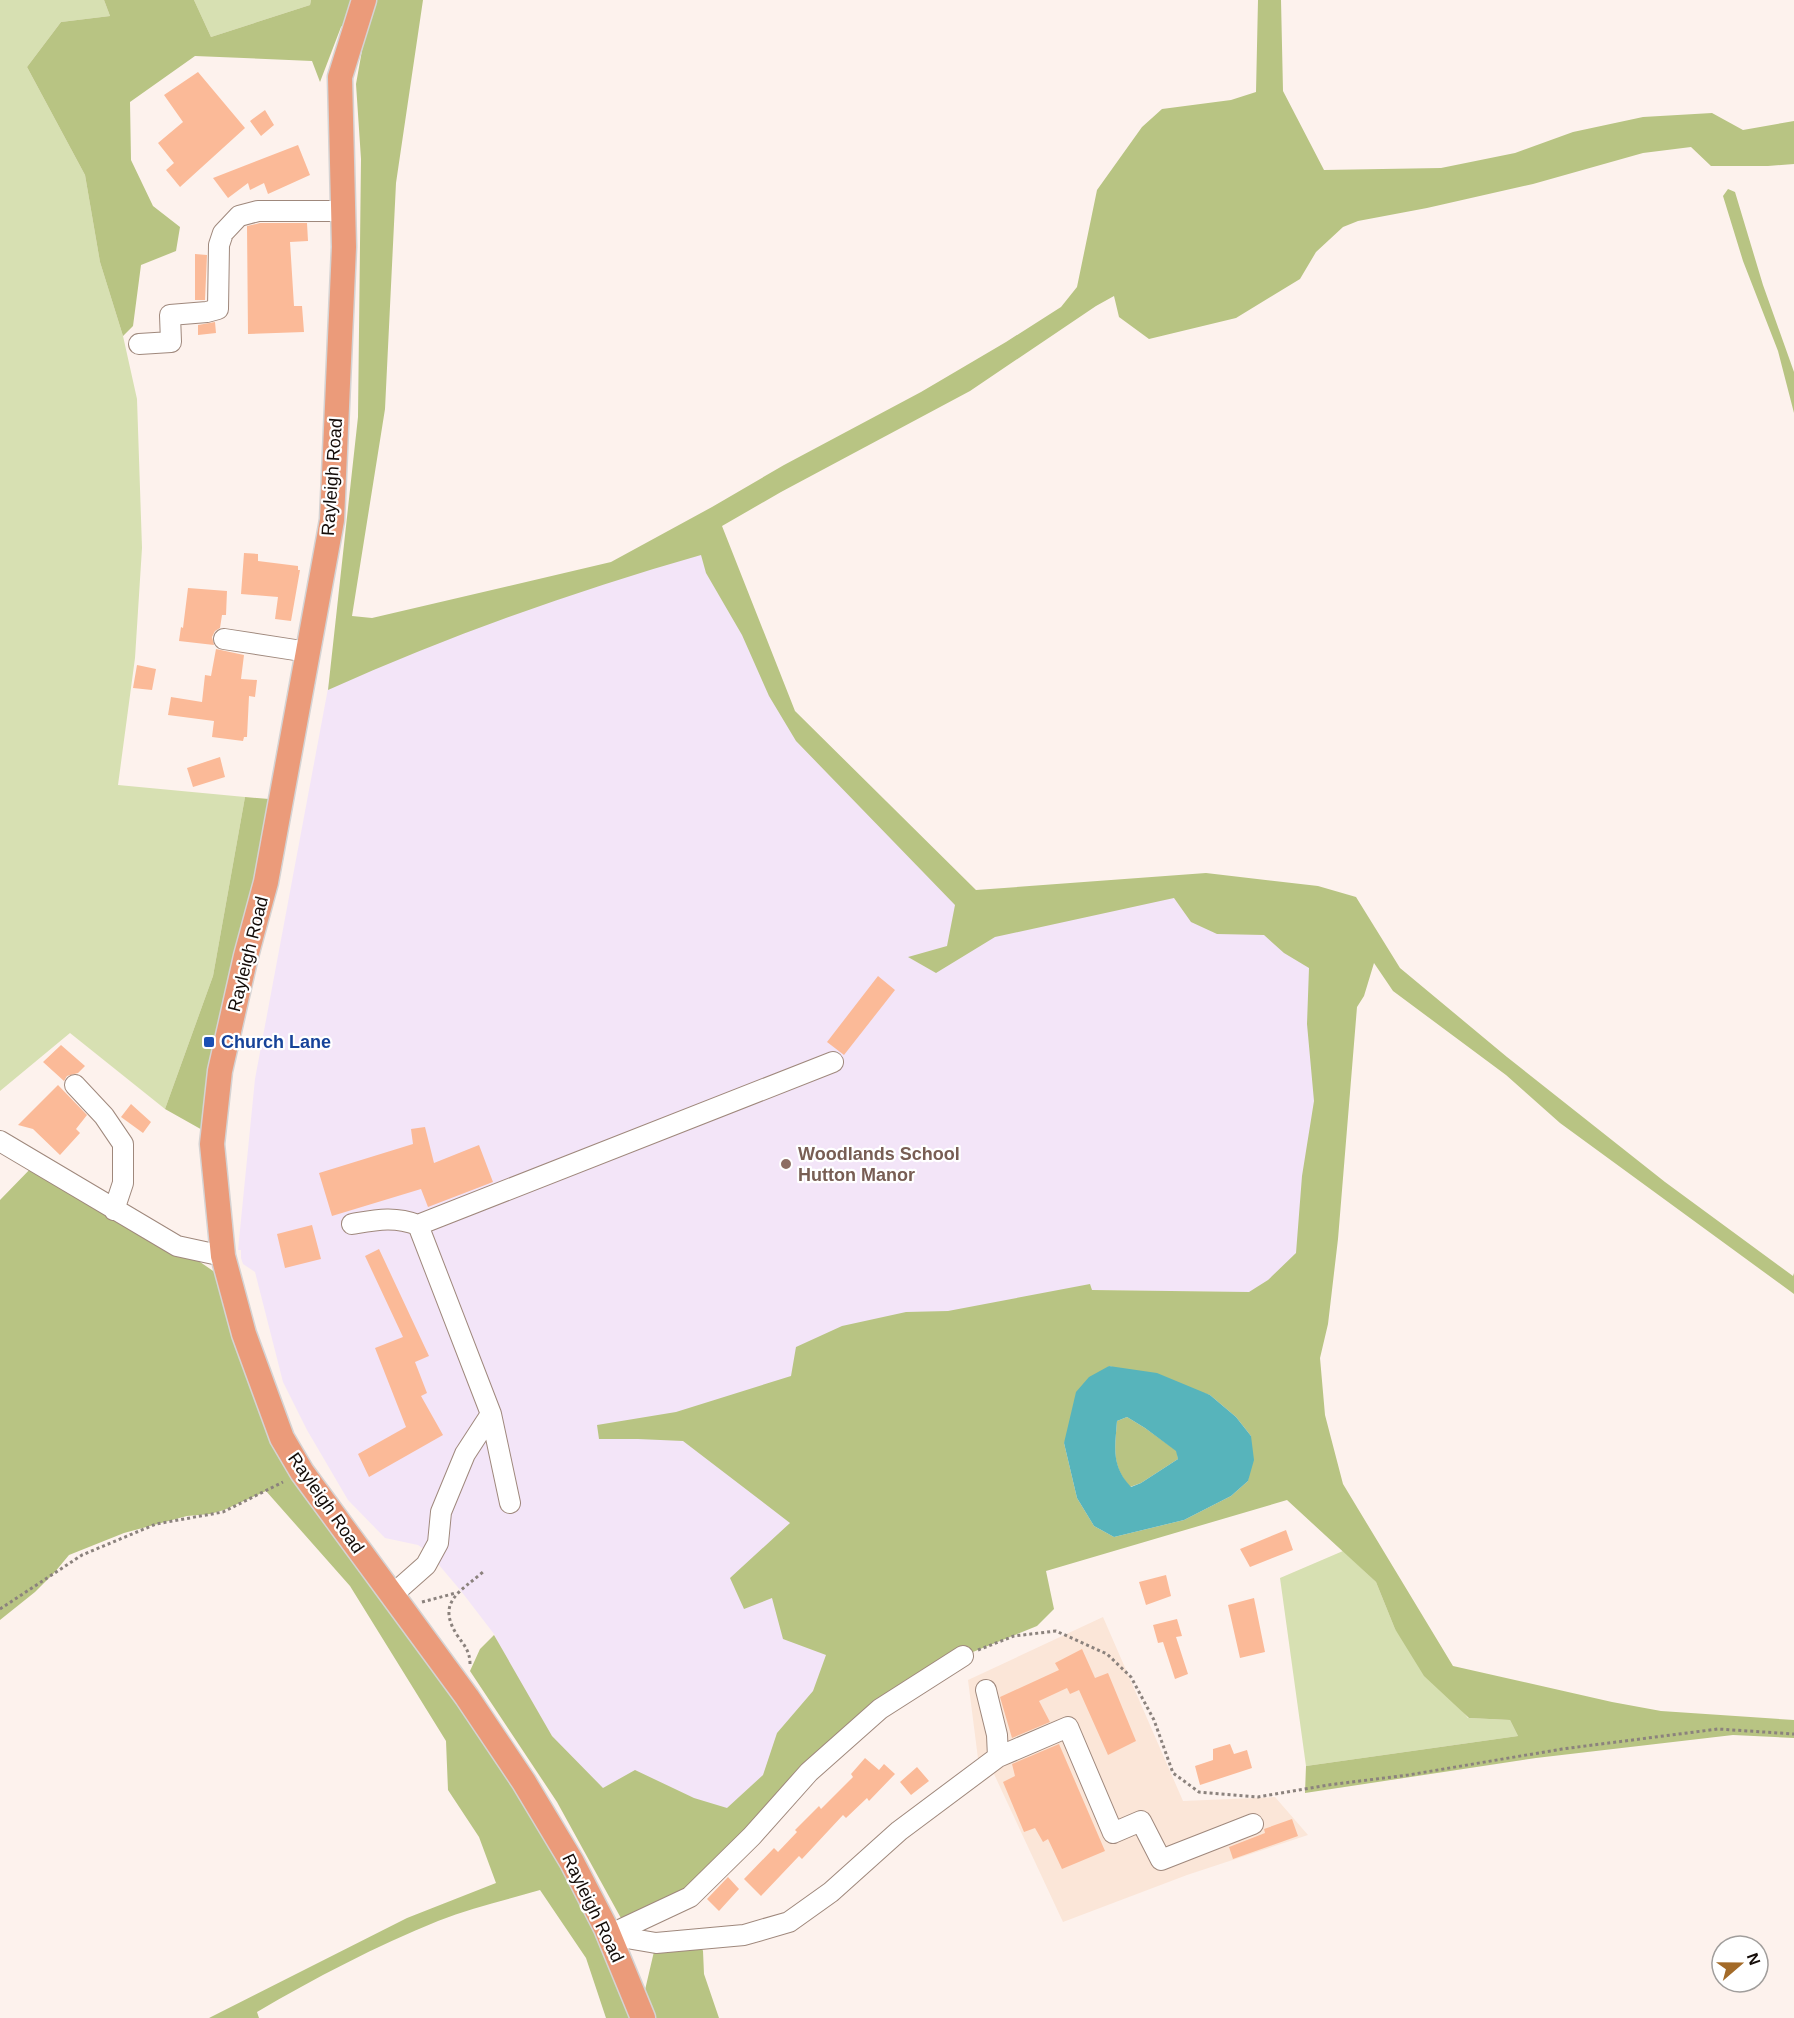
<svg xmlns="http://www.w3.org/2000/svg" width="1794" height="2018" viewBox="0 0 1794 2018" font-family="Arial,sans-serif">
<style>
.industrial{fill:#fbe6d8}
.education{fill:#f3e5f8}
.green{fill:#d7e0b2}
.forest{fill:#b8c483;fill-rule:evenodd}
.water{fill:#57b4bb;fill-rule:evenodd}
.building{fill:#fbba98}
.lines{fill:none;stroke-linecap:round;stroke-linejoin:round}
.minor-casing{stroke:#9f887c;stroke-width:22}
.major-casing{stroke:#d5d3d3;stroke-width:27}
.path{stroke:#8b827d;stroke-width:3;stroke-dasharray:3 3;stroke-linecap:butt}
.minor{stroke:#fff;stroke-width:20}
.major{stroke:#eb9b7a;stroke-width:24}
.transit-dot{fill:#1a4fb4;stroke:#fff;stroke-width:2}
.education-dot{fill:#8d6e63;stroke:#fff;stroke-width:2}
.labels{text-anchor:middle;stroke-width:4.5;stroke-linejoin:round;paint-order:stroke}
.street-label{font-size:18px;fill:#140c08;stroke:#fff}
.transit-label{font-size:18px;font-weight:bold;fill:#164399;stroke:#fff;text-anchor:start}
.education-label{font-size:18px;font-weight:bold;fill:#785e54;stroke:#fff;text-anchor:start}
</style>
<rect width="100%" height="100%" fill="#fdf2ed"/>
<path class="industrial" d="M1103,1617L1183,1801L1275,1797L1308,1835L1187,1875L1063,1922L994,1774L981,1782L968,1680Z"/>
<path class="education" d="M710,541L787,712L969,894H1325L1315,1293L1091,1290L1090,1284L980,1610L671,1886L557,1764L494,1634L461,1591L428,1552L418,1545L385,1538L348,1500L307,1430L283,1382L255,1272L243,1264L241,1258V1250H238L255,1079L335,651Z"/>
<path class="green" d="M0,0H104L110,16L61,22L27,67L85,175L100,262L123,336L137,399L142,548L135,658L118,785L245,797L213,976L165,1109L70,1033L0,1091Z
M194,0H311L310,5L211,37Z
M1343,1551L1376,1582L1395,1629L1468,1718L1510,1720L1518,1736L1306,1766L1280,1578Z"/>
<path class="forest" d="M104,0H194L211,37L310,5L311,0H364L341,27L320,82L312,61L195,56L130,102L131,160L153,206L180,227L176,251L141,265L133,326L123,336L100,262L85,175L27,67L61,22L110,16Z
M371,0H423L396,183L385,409L352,616L372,618L611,562L712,507L784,465L921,392L1006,342L1061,307L1077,287L1097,190L1142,127L1162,109L1231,100L1256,92L1258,0H1281L1283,91L1324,170L1441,168L1515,153L1573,132L1643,117L1712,113L1743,130L1794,121V164L1768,166H1711L1691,147L1643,153L1533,184L1427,208L1358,221L1343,227L1316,252L1300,279L1236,318L1149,339L1119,317L1114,296L1096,306L970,391L781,492L722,526L795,711L976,890L1206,873L1318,886L1356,897L1400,968L1507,1057L1665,1182L1793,1276L1794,1273V1294L1560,1123L1506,1075L1393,991L1374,963L1364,996L1357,1007L1338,1239L1328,1324L1320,1358L1325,1415L1343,1484L1453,1666L1612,1702L1661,1711L1794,1720V1738L1733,1735L1536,1758L1305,1793L1306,1766L1518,1736L1510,1720L1469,1718L1424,1676L1395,1629L1376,1582L1287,1500L1046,1571L1054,1609L1037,1626L963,1656L880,1709L690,1897L622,1920L557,1802L470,1671L480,1649L494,1635L552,1736L603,1788L635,1770L694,1798L727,1808L763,1775L777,1733L813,1691L826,1655L783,1639L772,1598L744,1609L730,1578L790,1523L683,1441L638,1439H599L597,1425L676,1412L791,1376L796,1347L842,1326L906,1312L948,1311L1090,1284L1092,1290L1249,1292L1268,1280L1296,1253L1302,1176L1314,1101L1307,1024L1309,968L1284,953L1264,935L1217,934L1191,922L1174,898L995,937L936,973L908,957L947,946L955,905L796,741L769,696L742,635L706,573L701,555C574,591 449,636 328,690L358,417L361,159L356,84ZM1109,1366L1210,1395L1236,1417L1251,1436L1248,1481L1231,1496L1184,1520L1114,1537L1094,1526L1077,1498L1064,1443Z
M1728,189L1735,192L1763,285L1794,372V413L1778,351L1743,261L1723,196Z
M245,797L281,800L213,1136L165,1109L213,976Z
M36,1163L177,1246L216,1273L282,1438L524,1782L643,2018H606L586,1958L540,1890C506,1900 471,1908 438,1921C376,1946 315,1978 257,2012L259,2018H209L407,1918L496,1883L479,1837L448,1790L446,1741L350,1586L266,1491L224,1510L210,1514L187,1516L124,1533L69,1555L54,1573L35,1592L0,1620V1200Z
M1127,1417L1145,1428L1177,1451L1178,1459L1141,1483L1130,1487C1111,1465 1115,1448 1117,1421Z
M698,1938L703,1951L704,1974L719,2018H653L645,1990L656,1943Z"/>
<path class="water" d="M1109,1366L1157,1373L1210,1395L1236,1417L1251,1436L1254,1460L1248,1481L1231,1496L1184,1520L1114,1537L1094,1526L1077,1498L1064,1443L1076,1392L1089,1377ZM1127,1417L1145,1428L1176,1451L1178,1459L1141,1483L1131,1487C1111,1466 1115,1448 1117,1421Z"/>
<path class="building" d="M198,72L245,128L180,187L166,170L174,163L158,143L183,122L164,95Z
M265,110L274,125L261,136L250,121Z
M298,145L310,175L268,194L264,183L250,190L248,183L228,198L213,178Z
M260,223H307L308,241L290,242L294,306H302L304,332L248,334L247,226Z
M195,254L207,255L205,300H195Z
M215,322L216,333L198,335V325Z
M244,553L258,554V561L298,566V570H300L291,621L275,619L278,597L241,594Z
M188,588L227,591L226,615H222L220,628L215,631L212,637L214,645L179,641L181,627L183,628Z
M216,649L244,655L241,679L257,680L255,697L249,696L247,737H244L243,741L212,737L214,721L168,715L171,697L202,702L205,675L211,676Z
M137,665L156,669L152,690L133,688Z
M220,757L225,777L193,787L187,768Z
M878,976L895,990L844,1055L827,1042Z
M61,1045L85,1066L78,1073L67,1076L64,1081L43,1062Z
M58,1085L87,1115L76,1129L80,1133L60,1155L33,1129L18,1125Z
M131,1104L151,1122L143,1133L121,1117Z
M425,1127L434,1163L479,1145L493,1182L428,1207L421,1189L332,1216L319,1173L413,1144L411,1129Z
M312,1225L321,1259L285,1268L277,1234Z
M379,1249L429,1356L415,1362L427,1393L421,1396L443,1435L369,1477L358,1454L406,1427L375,1348L403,1337L365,1256Z
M1286,1530L1293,1550L1250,1567L1240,1549Z
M1166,1575L1171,1596L1146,1605L1139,1582Z
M1254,1598L1265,1652L1240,1658L1228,1605Z
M1177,1619L1182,1636L1176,1637L1188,1674L1175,1679L1163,1642L1158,1643L1153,1625Z
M1082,1649L1095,1678L1108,1673L1136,1741L1108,1755L1079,1690L1070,1694L1067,1688L1039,1701L1050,1722L1012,1738L1000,1697L1059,1670L1055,1663Z
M1059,1744L1105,1851L1062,1869L1048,1839L1043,1842L1035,1828L1024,1832L1003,1782L1015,1776L1012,1764Z
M1230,1744L1234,1754L1247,1750L1252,1768L1200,1785L1195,1766L1213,1760V1749Z
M865,1758L879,1770L884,1764L895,1774L869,1801L867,1798L846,1818L843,1815L802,1859L799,1856L761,1896L744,1879L774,1848L778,1852L797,1832L795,1830L819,1806L821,1809L853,1777L851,1774Z
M917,1767L929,1781L911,1795L900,1782Z
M1292,1819L1298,1836L1233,1859L1229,1847L1265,1833L1264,1829Z
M728,1877L739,1889L719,1911L707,1899Z"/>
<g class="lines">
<defs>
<path id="minor" d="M139,344L171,342L170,315L207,312L218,309L219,245L223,233L239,216L258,211H343
M224,639L308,652
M75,1085L104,1116L123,1144V1183L114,1210
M0,1141L177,1246L223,1256
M352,1224C376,1220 394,1216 418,1225
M491,1414L510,1503
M391,1596L426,1565L438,1543L441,1512L465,1454L491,1414L418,1225L833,1062
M986,1690L997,1735L998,1757
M609,1935L656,1943L744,1935L789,1922L831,1892L899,1831L998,1757L1068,1727L1113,1833L1141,1821L1161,1860L1253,1824
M609,1935L690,1897L752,1836L809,1772L880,1709L963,1656"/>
<path id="major" d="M364,0L340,77L344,247L332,520L266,882L246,956L220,1071L212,1144L223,1256L244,1334L282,1438L302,1472L467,1697L524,1782L572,1862L606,1928L643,2018"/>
</defs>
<use href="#minor" class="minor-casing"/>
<use href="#major" class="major-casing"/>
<path class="path" d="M422,1602L456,1593
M0,1609L82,1555L156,1524L223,1512L283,1482
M978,1650L1014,1636L1056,1631L1107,1654L1131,1677L1154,1720L1173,1773L1199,1792L1258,1797L1328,1785L1408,1775L1562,1749L1718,1729L1794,1734
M470,1664C470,1651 464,1645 457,1635C436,1602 460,1592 483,1572"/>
<use href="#minor" class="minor"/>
<use href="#major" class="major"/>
</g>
<rect class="transit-dot" x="203" y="1036" width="12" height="12" rx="3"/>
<circle class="education-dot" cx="786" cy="1164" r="6"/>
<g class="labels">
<g class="street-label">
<text transform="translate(332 477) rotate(-86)" y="6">Rayleigh Road</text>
<text transform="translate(248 954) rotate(-76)" y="6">Rayleigh Road</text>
<text transform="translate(326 1503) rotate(55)" y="6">Rayleigh Road</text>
<text transform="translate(593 1908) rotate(64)" y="6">Rayleigh Road</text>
</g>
<g class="transit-label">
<text x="221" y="1048">Church Lane</text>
</g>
<g class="education-label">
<text x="798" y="1160">Woodlands School<tspan x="798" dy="21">Hutton Manor</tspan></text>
</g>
</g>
<g transform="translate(1740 1964) rotate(70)"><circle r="28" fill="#ffffff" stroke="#a19e9c" stroke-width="1.5"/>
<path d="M0-4.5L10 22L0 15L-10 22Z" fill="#a36a28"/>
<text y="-9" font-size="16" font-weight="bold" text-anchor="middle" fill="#140c08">N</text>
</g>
</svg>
